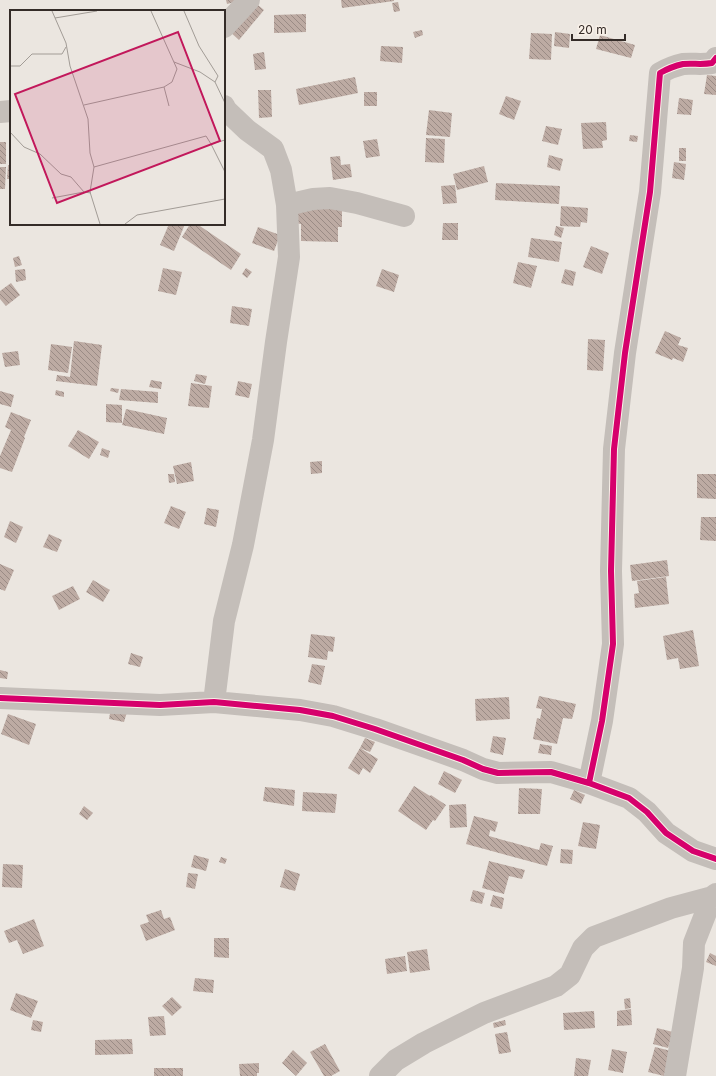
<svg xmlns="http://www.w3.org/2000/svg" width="716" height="1076" viewBox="0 0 716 1076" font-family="Inter,sans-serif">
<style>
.building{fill:url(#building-back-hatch)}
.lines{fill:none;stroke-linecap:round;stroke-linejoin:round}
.minor{stroke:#c4beb9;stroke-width:22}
.cycleway-casing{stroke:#f8f0e8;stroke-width:8}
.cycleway{stroke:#d6006c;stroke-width:6}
.inset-road{fill:none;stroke:#a29c96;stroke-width:1}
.view{fill:#c2185b;fill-opacity:0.15;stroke:#c2185b;stroke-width:2}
.inset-edge{fill:none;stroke:#342c28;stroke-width:2}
</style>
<defs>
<pattern id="building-back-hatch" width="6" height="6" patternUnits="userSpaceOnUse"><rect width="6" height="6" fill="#bdaba3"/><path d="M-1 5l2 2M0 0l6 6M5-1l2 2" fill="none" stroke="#9a8b85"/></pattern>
</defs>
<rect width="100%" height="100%" fill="#ebe6e0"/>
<path class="building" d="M226,0H235V2L227,4Z
M341,0H394V1L342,8Z
M253,1L264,10L239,40L228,30Z
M398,2L400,11L394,12L392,3Z
M306,14V32L274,33V15Z
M422,30L423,35L415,38L413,32Z
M555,32L570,34L569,48L554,46Z
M531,33L552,34L551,60L529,59Z
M600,35L635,45L631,58L596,49Z
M381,46L403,47L402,63L380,61Z
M264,52L266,69L255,70L253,54Z
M707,75L716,76V95L704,94Z
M355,77L358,93L299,105L296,89Z
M258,90H271L272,117L259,118Z
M364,92H377V106H364Z
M506,96L521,101L514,120L499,114Z
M679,98L693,100L691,115L677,114Z
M429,110L452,113L450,137L426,135Z
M606,122L607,140L602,141L603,148L583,149L581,123Z
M546,126L562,129L558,145L542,141Z
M630,135L638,136L637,142L629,141Z
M426,138L445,139L444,163L425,162Z
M377,139L380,156L366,158L363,141Z
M0,142H6V164H0Z
M679,148H686V161H679Z
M549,155L563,159L560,171L547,167Z
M340,156L341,165L350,164L352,177L333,180L330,157Z
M674,162L686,164L684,180L672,178Z
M8,165H11V179H7Z
M484,166L488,182L457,190L453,174Z
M0,167H6L5,189H0Z
M496,183L560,186L559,204L495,200Z
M455,185L457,203L443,204L441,186Z
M294,205H342V227H338V242L301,241V224L294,223Z
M561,206L588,208L587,223L581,222L580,227L560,226Z
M443,223H458V240H442Z
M169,224H185L174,251L160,245Z
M190,224H197L241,254L231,270L182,237Z
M556,226L564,228L561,238L554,235Z
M258,227L280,235L274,251L252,243Z
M531,238L562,242L559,262L528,257Z
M591,246L609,253L602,274L583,267Z
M19,256L22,265L15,267L13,258Z
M518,262L537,266L531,288L513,283Z
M163,268L182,272L176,295L158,291Z
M246,268L252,272L247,278L242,274Z
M25,269L26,280L16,282L15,270Z
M382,269L399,275L394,292L376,286Z
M565,269L576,272L573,286L561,283Z
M11,283L20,295L6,306L0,299V291Z
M232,306L252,309L249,326L230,323Z
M665,331L681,338L678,345L688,348L683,362L673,358L672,360L655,353Z
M588,339L605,340L603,371L587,370Z
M74,341L102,345L97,386L56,381L57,375L70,377Z
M51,344L72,347L68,373L48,370Z
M18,351L20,365L5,367L2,353Z
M196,374L207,376L205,384L194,381Z
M151,380L162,382L161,389L149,387Z
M238,381L252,384L249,398L235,395Z
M191,383L212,386L209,408L188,406Z
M111,388L119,389L118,393L110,391Z
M121,389L158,392V403L119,400Z
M56,390L64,392V397L55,395Z
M0,391L14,395L11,407L0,404Z
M106,404L122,405V423L106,422Z
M126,409L167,418L164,434L122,425Z
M11,412L31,420L24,437L25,438L12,472L0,468V456L11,430L5,427Z
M78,430L99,442L89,459L68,446Z
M102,448L110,451L108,458L100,455Z
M322,461V473L311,474L310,462Z
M191,462L194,481L177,484L173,466Z
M168,474H174L175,482L169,483Z
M697,474H716V499L697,498Z
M171,506L186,512L179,529L164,523Z
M207,508L219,510L216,527L204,524Z
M701,517H716V541L700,540Z
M10,521L23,527L16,543L4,537Z
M49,534L62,540L57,552L43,547Z
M667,560L669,576L632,581L630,565Z
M0,564L14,570L5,591L0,589Z
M666,577L669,604L635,608L634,594L639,593L637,581Z
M93,580L110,590L103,602L86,592Z
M73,586L80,599L59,610L52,596Z
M693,630L699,666L680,669L678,658L667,660L663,636Z
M311,634L335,637L333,652L328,651L327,660L308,657Z
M131,653L143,657L140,667L128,664Z
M312,664L325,666L321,685L308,682Z
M0,670L8,672L7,679L0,678Z
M539,696L576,704L572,719L563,718L557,744L533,739L537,718L540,719L542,709L536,708Z
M509,697L510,719L476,721L475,699Z
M111,708L127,712L124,722L109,719Z
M8,714L36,724L29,745L1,734Z
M493,736L506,738L503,755L490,752Z
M365,738L375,742L370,752L360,748Z
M540,744L552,746L551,755L538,753Z
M360,748L378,759L370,773L363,768L359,775L348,768Z
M444,771L462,780L455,793L438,784Z
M414,786L430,796L431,795L446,805L435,821L433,820L426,830L398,811Z
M265,787L295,790L294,806L263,801Z
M519,788L542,789L540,814H518Z
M574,790L585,795L581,804L570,799Z
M303,792L337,794L335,813L302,811Z
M466,804L467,827L450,828L449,805Z
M84,806L93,813L87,820L79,814Z
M474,816L498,822L495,832L490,830L489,836L539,850L541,843L553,846L547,866L466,844Z
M583,822L600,825L596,849L578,846Z
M561,849L573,850L572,864L560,863Z
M194,855L209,859L206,871L191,867Z
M221,857L227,859L225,864L219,862Z
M489,861L525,870L522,879L509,876L504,894L482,888Z
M3,864L23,865L22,888L2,887Z
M285,869L300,874L295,891L280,887Z
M188,873L198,874L195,889L186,887Z
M473,890L485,893L482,904L470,901Z
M493,895L504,898L502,909L490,906Z
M161,910L164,919L170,917L175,930L146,941L140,925L149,922L146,915Z
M34,919L44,946L23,954L17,940L9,943L4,931Z
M214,938H229V958L214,957Z
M427,949L430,970L410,973L407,952Z
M710,953L716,956V966L706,962Z
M405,956L407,971L387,974L385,959Z
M195,978L214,980L213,993L193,991Z
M16,993L38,1001L31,1018L10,1010Z
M172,997L182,1007L172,1016L162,1006Z
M630,998L631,1008L625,1009L624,999Z
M631,1009L632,1025L617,1026V1011Z
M594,1011L595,1028L564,1030L563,1013Z
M164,1016L166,1035L150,1036L148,1017Z
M33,1020L43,1022L41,1032L31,1030Z
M505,1020L506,1025L494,1028L493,1023Z
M657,1028L673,1032L668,1048L653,1044Z
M507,1032L511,1052L499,1054L495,1034Z
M132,1039L133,1054L95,1055V1040Z
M325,1044L340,1071L331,1076H324L310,1052Z
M655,1047L671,1051L664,1076L648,1072Z
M612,1049L627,1052L623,1073L608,1070Z
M293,1050L307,1063L296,1076L282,1063Z
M576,1058L591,1060L588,1076H574Z
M259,1063V1073H257V1076H240L239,1064Z
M154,1068H183V1076H154Z"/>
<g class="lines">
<path class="minor" d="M224,27L249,0
M224,106L226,110L247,130L273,149L281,170L287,205
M0,112L11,111
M0,698L160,705L214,702L300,710L333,716L375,729L463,760L483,769L498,773L551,772L589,783L629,798L647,812L666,833L693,851L716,859
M214,702L224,621L243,545L263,440L276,342L289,257L287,205L313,199L330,198L357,203L404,216
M589,783L602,721L613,644L611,571L614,449L625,353L650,192L660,73C667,69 674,66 683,64C693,63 702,65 712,63L716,58
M380,1076L396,1060L424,1043L484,1013L556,986L570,975L583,948L594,937L671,908L712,897L716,894
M675,1076L693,968L694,943L712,897"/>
<defs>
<path id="cycleway" d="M0,698L160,705L214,702L300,710L333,716L375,729L463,760L483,769L498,773L551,772L589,783L629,798L647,812L666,833L693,851L716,859
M589,783L602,721L613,644L611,571L614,449L625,353L650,192L660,73C667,69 674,66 683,64C693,63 702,65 712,63L716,58"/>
</defs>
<use href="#cycleway" class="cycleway-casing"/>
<use href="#cycleway" class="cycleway"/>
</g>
<g transform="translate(10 10)">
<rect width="215" height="215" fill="#ebe6e0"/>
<path class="inset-road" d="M42,1L56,33L60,56L78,109L80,143L84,157L80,182L90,214M141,1L167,59L162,72L154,77M174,1L189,36L208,66L205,72L215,93M45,8L87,1M164,52L190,62L205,72M0,56H10L22,44H52L56,37M74,95L154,77L159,96M0,122L14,137L30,144L51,164L61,167L74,182L81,183M201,134L215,162M84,157L196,126L201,134L215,130M42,188L74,182M115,214L127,205L215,189"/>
<path class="view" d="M168,22L210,131L47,193L5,84Z"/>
<rect width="215" height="215" class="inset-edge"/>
</g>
<path d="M572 34v6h53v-6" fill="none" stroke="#342c28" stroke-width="2"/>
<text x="578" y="34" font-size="12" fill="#342c28" stroke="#f8f0e8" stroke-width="3" paint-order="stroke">20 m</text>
</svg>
